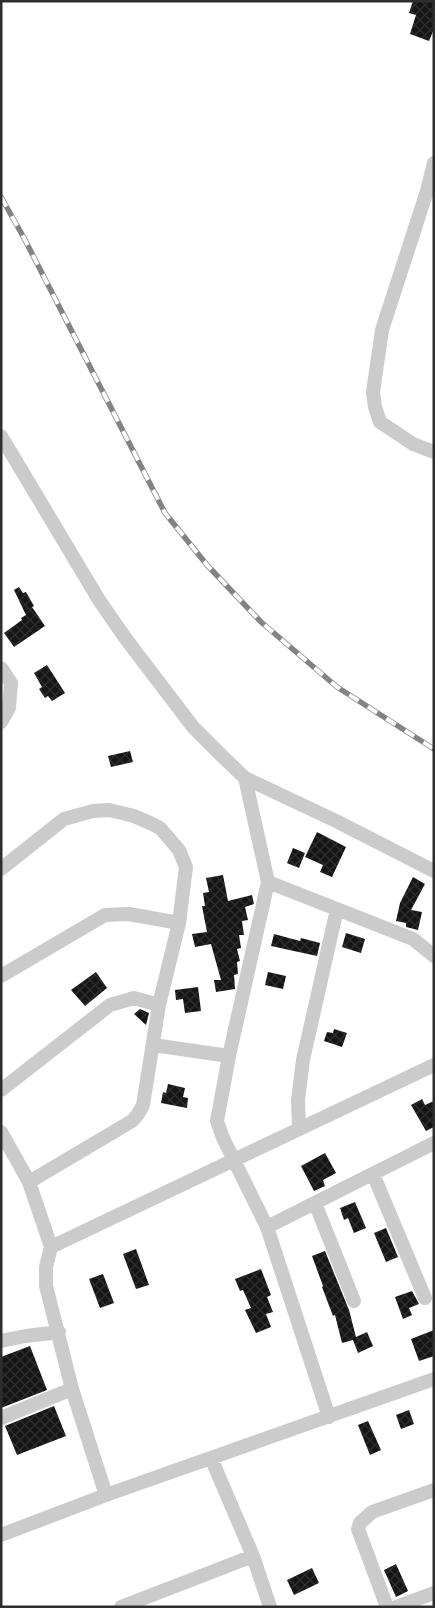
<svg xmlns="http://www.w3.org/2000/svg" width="435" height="1608" viewBox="0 0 435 1608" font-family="Helvetica,sans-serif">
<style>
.building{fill:url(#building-cross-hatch)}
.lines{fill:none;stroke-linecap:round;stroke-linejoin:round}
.minor{stroke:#cbcbcb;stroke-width:14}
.rail-casing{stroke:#838383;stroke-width:5.5}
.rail{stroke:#fff;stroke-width:4;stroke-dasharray:11;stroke-linecap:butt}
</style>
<defs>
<pattern id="building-cross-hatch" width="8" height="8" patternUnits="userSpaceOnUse" patternTransform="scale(1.25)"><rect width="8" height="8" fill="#151515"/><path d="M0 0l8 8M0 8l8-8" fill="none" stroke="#2f2f2f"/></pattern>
</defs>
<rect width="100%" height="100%" fill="#fff"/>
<path class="building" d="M413,1H434V29L429,41L410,34L416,15L409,13Z
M19,587L23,593L26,592L34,606L32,607L45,626L14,647L4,633L22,620L21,618L26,615L14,590Z
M47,665L65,693L52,701L48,696L45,698L39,689L42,687L34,673Z
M130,751L133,762L111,767L108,756Z
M317,832L346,847L332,877L320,872L323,865L305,857Z
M293,848L305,853L299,868L287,863Z
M223,875L228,901L252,895L254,904L245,907L248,920L242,921L244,935H239L241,948L237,949L240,961L237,962L238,974L234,975L235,989L216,992L214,980H221L211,944L195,947L192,934L207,932L202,906H205L203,893L209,892L206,878Z
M413,877L425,884L411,910L422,912L418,930L406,927V923L396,921L400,903Z
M346,933L365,939L361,953L342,947Z
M274,934L300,941L301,938L320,943L317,956L271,946Z
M96,972L107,988L85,1006L71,990Z
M268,972L286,976L283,989L265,985Z
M198,987L201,1011L185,1013L183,999L176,1000L175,990Z
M140,1009L149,1013L146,1025L134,1014Z
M334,1029L347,1033L342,1047L324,1041L327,1032L333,1033Z
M168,1084L185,1088L183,1097L188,1098L187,1108L161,1103L163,1092L166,1093Z
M422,1099L425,1105L434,1101V1127L426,1131L411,1105Z
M325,1153L336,1173L323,1180L325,1186L314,1191L301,1166Z
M355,1202L366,1228L354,1233L348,1218L344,1220L340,1208Z
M386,1228L398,1257L386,1262L374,1233Z
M136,1249L149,1285L136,1289L123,1254Z
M325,1251L349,1310L356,1337L367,1332L373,1346L358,1353L353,1340L342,1343L335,1315L333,1316L322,1287L323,1286L312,1256Z
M261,1269L271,1295L267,1297L273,1312L266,1314L271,1327L256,1333L245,1310L251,1308L243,1290L240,1291L235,1279Z
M103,1274L114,1303L100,1308L89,1279Z
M412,1291L419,1304L409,1308L412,1315L403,1319L395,1297Z
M434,1330V1356L419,1361L411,1339Z
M30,1346L47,1390L1,1408V1357Z
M54,1406L66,1436L17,1455L5,1426Z
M409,1410L414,1424L401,1429L396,1415Z
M368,1421L381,1450L370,1455L358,1425Z
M396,1564L408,1591L396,1597L384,1570Z
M312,1568L319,1583L294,1595L287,1580Z"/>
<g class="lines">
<path class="minor" d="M434,163L427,191L382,330L373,392L375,407L380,422L413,444L434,452
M1,436L99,600L126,639L193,727L222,756L245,778L336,821L434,871
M1,668L11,683L9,708L1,722
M245,778L268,882
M1,869L64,819L93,811L109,810L134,816L150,823L160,828L179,850L186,867L179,923L159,1005L143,1105L138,1114L132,1121L29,1182
M434,956L413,939L268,882L229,1056L217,1121L223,1138L267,1227L434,1143
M1,976L105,915L129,914L179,923
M153,1045L229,1056
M1,1090L110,1005L134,998L159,1005
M299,1129L298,1100L303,1060L337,909
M1,1132L29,1182L51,1247
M373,1174L425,1298
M315,1203L354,1301
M267,1227L329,1417
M1,1341L26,1336L59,1332
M1,1418L72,1389
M211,1458L253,1556L270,1607
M106,1495L72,1389L46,1286V1267L51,1247L434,1065
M1,1535L106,1495L434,1379
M121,1607L253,1556
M387,1607L358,1529L360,1523L372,1512L434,1490
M396,1607L434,1593"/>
<defs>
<path id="rail" d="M1,197L24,238L165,513L207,565L261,622L337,687L434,749"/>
</defs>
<use href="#rail" class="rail-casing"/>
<use href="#rail" class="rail"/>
</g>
<rect width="435" height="1608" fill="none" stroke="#2e2e2e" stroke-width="5"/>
</svg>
